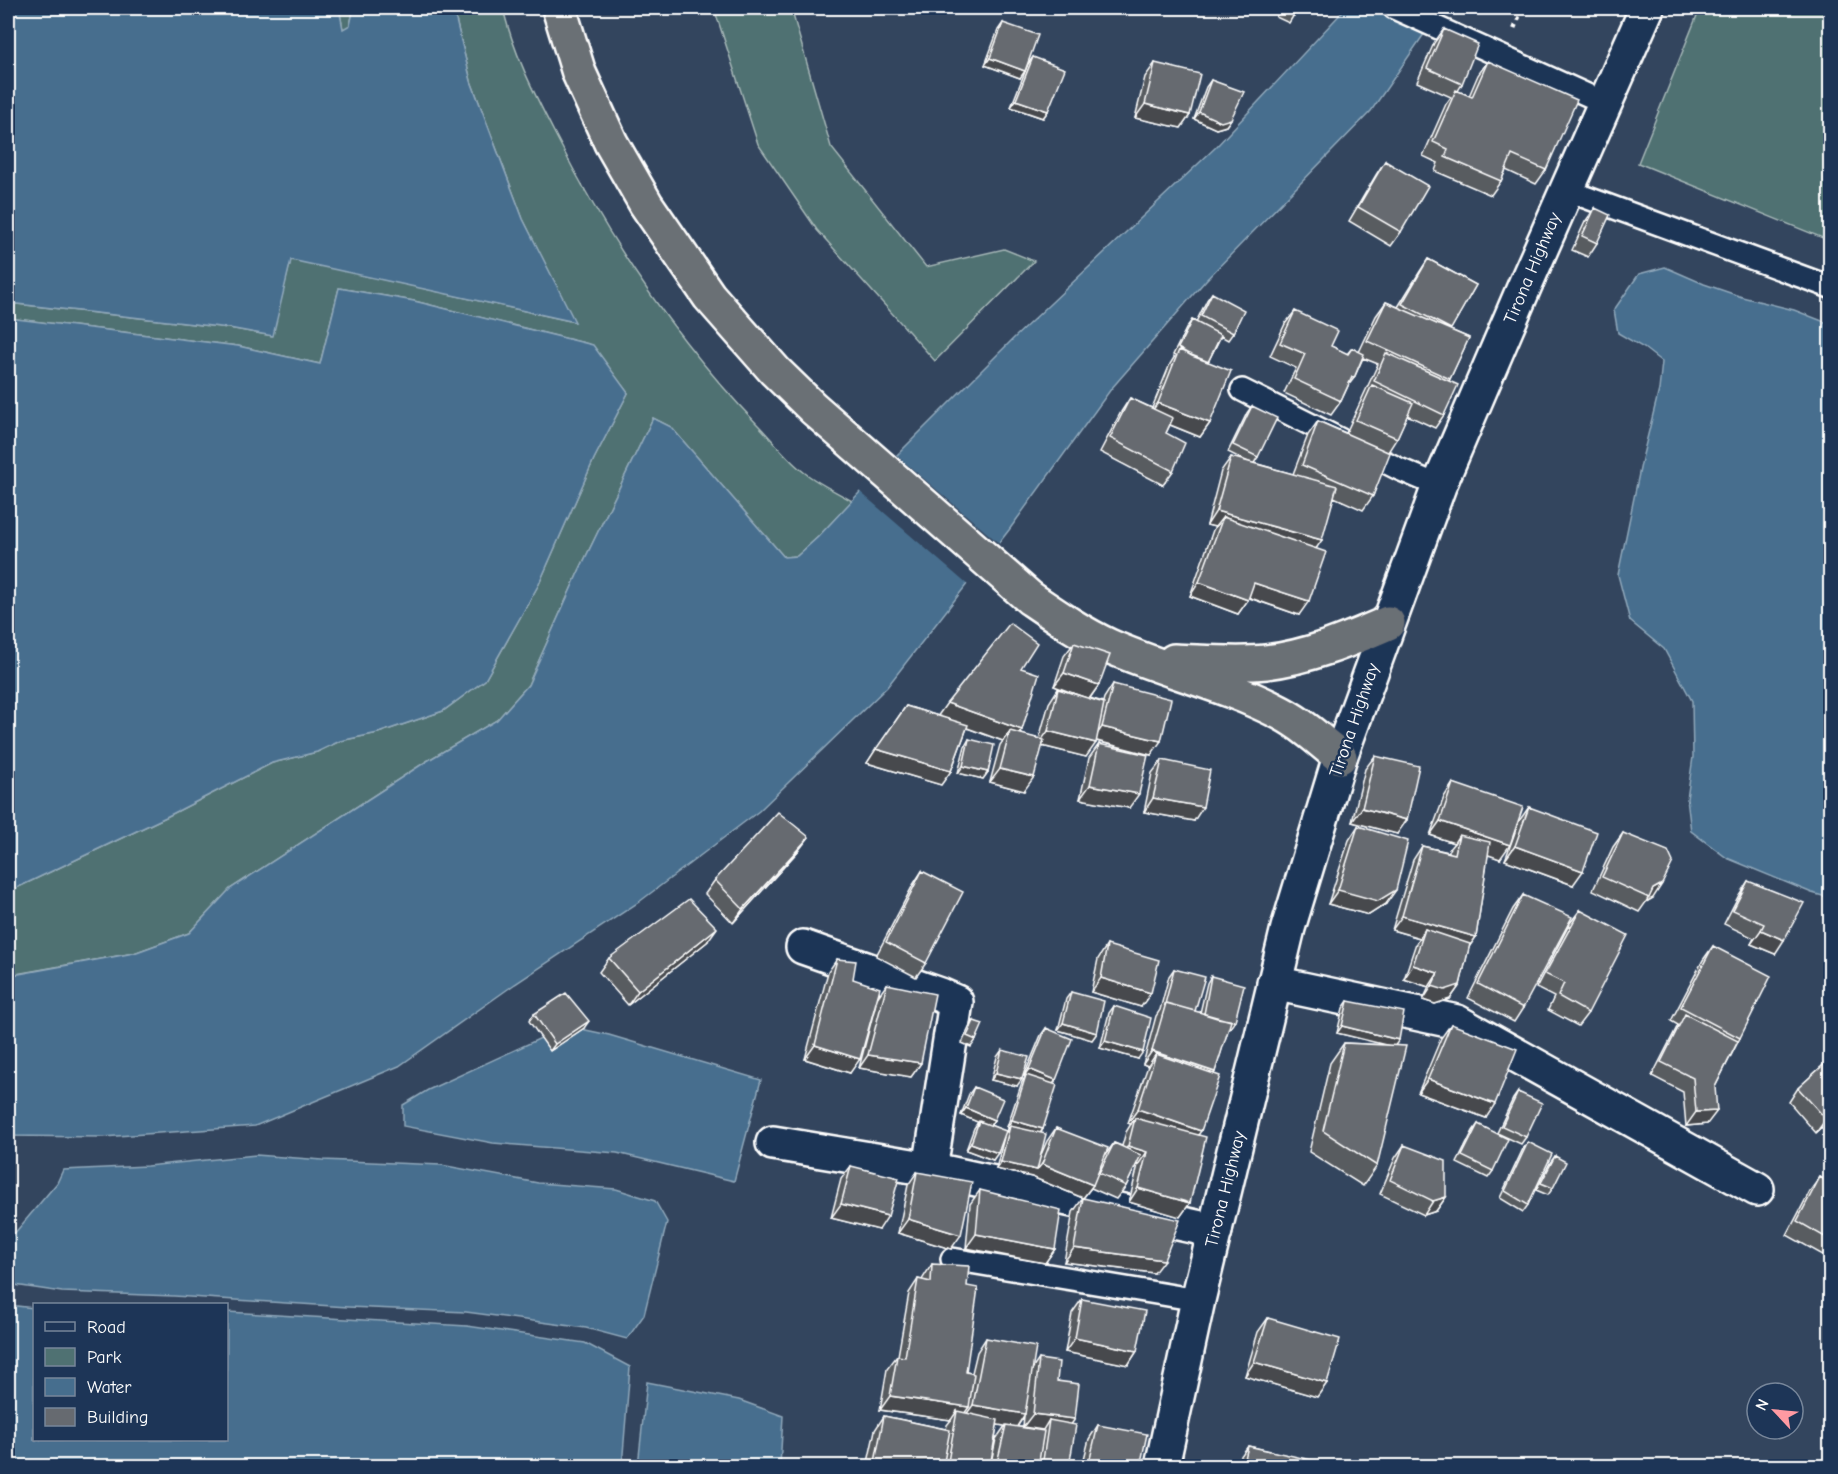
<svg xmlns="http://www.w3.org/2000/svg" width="1838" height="1474" viewBox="0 0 1838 1474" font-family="'Comic Neue',sans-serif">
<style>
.green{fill:#4f7172;stroke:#a7b8b8;stroke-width:1.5}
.water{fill:#466e8e;stroke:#90a8bb;stroke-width:1.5}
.pier{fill:#33455e}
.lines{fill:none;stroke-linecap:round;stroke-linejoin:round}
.lane-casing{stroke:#fff;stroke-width:26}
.street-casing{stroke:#fff;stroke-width:38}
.secondary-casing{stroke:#fff;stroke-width:38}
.highway-casing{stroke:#fff;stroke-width:38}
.path{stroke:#fff;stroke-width:4;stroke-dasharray:4.5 4.5;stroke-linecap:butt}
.lane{stroke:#1d3557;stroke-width:21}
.street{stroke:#1d3557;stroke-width:33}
.secondary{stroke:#1d3557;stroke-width:33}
.highway{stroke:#6b6f75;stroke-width:33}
.wall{fill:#585b60;stroke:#fff;stroke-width:1.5;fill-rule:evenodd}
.shaded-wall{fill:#474a4e;stroke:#fff;stroke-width:1.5}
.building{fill:#666a70;stroke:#fff;stroke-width:1.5}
.labels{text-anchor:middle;stroke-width:5;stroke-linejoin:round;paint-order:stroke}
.street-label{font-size:18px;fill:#fff;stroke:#1d3557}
</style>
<rect width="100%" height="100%" fill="#33455e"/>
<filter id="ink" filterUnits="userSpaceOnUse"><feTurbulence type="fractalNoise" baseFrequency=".0167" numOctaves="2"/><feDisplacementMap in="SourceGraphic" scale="12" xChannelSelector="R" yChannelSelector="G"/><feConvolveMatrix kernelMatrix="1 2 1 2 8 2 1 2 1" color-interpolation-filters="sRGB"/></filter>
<g filter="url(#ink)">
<path class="green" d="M339,8H354L350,25L343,30Z
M453,8H503C513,52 534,93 555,134C608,239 675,339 757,424C772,439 788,461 805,473C819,484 837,492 852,501L818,537L797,556L784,557L671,427L653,418L578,573L528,685L497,720L427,761L230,889L189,933L134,953L16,974C8,946 5,920 10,891L166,817L272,763L317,752L340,741L378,733L443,711L485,680L539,584L594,459L628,393L592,345L414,301L339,288L320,364L238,346L8,318V303L229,328L272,336L291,259L574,322L523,219L471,81Z
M714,8H791L831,147L926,267L1004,249L1034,261L935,361L817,230L758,144Z
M1700,8H1830V241L1638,163Z"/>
<path class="water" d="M8,8H339L343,29L350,25L354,8H453L471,81L523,219L575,322L291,260L273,336L229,328L8,303Z
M1346,8H1442L1371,111L1206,280L1111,389L1009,530L887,687L759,811L639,902L515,984L399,1066L255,1126L103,1137L8,1136V976L134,953L189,933L230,889L427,761L497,720L528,685L578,573L653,418L671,427L784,557L797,556L818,537L860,492L1014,338L1216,147Z
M1665,267L1704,284L1742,297L1794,310L1830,324V898L1812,893L1727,858L1691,831L1687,799L1693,757L1692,701L1664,649L1630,621L1618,575L1642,459L1659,390L1662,362L1644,348L1618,333L1614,310L1639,274Z
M339,288L414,301L593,345L628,393L594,459L539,584L485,680L443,711L378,733L340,741L317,752L272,763L166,817L10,891L8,887V318L238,346L320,364Z
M567,1026L609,1035L761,1080L734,1181L617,1153L493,1143L403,1126V1105L428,1090Z
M256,1155L323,1160L441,1165L538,1183L616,1189L655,1201L667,1222L644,1315L627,1339L586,1328L466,1312L348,1307L174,1296L62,1292L8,1284V1241L57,1183L63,1170L147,1166Z
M8,1305L34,1308V1440H226L227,1312L467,1326L585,1343L630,1367L622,1466H8Z
M647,1382L739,1400L783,1416L780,1466H638Z"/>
<path class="pier" d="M894,453L1001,545L969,586L858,490Z"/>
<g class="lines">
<defs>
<path id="lane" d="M1394,8L1605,103
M1566,190L1830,287
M1242,390L1399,469L1439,486
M952,1259L1198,1300"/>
<path id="street" d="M803,947L940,995L956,1002L930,1169L1215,1231
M1274,983L1457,1022L1757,1189
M773,1143L930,1169"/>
<path id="secondary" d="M1162,1466L1198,1300L1288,928L1340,757L1439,486L1525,285L1647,8"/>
<path id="highway" d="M559,8L579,73L611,143L646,204L709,296L775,371L813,408L1030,598C1055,615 1081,633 1109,646C1165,671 1226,684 1281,713C1302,724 1321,741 1340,757
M1174,661C1204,662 1236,665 1266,662C1309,657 1349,640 1388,623"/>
</defs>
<use href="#lane" class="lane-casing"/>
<use href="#street" class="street-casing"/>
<use href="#secondary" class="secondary-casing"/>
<use href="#highway" class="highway-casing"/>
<path class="path" d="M1514,29L1523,8"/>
<use href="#lane" class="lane"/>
<use href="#street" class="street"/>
<use href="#secondary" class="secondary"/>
<use href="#highway" class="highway"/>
</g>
<path class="wall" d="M1281,8H1298L1289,23L1276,17Z
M1003,23L1020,78L985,65L998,30Z
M1444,29L1462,84L1458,91L1469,96L1478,75L1488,61L1546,170L1536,184L1506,170L1501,181L1491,195L1435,171L1438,163L1423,156L1446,104L1451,97L1417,82L1434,43Z
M1033,57L1048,111L1043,118L1011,107L1028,64Z
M1155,63L1190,115L1181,128L1135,118L1145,77Z
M1211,80L1231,119L1226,126L1216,129L1194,119L1206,87Z
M1385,161L1401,232L1391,246L1349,221L1376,175Z
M1595,208L1597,243L1588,257L1572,250L1585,222Z
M1428,259L1476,285L1450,330L1469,338L1449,381L1444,415L1435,428L1407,415L1397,438L1388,452L1373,496L1363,510L1334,497L1316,549L1299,615L1249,598L1238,614L1190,596L1213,530L1215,527L1207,525L1221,471L1231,457L1248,462L1228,452L1247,413L1252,406L1258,457L1254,463L1293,474L1308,435L1318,421L1346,433L1378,364L1363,358L1354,378L1348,386L1341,401L1331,415L1284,393L1296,368L1270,356L1285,324L1295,311L1331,346L1347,354L1352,348L1359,352L1376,316L1386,302L1398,307L1419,273Z
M1212,293L1233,333L1228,340L1221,336L1208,362L1210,423L1200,437L1170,425L1166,433L1173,471L1163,485L1100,452L1121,412L1130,398L1152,408L1170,364L1175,356L1173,355L1187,327L1192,320L1196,322L1207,300Z
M1074,643L1099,685L1090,698L1103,702L1104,698L1113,684L1151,755L1096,741L1086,757L1042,746L1024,791L990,782L1000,745L1003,741L967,728L951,771L941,785L867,763L906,706L938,716L1021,668L1019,734L1039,739L1049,703L1058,689L1075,694L1054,686L1064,656Z
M969,739L988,772L983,779L958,773L965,746Z
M1099,744L1129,808L1080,799L1089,758Z
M1375,756L1397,834L1352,822L1365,769Z
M1162,760L1194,821L1144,812L1152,773Z
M1453,783L1500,859L1488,854L1476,937L1469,947L1460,985L1450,999L1435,1004L1423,1000L1429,987L1404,979L1416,943L1420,938L1392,930L1413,860L1422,846L1449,852V849L1454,843L1430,835L1444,797Z
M1529,807L1573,885L1505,860L1519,821Z
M1358,826L1386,904L1369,915L1328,904L1349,840Z
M1623,833L1653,898L1646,902L1639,912L1593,890L1613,847Z
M799,850L733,923L705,894L715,880Z
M922,871L926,963L916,977L876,956L913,885Z
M1748,881L1775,954L1751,944L1754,938L1724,924L1739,895Z
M1523,895V1008L1514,1022L1468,998L1513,909Z
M1580,910L1588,1013L1578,1026L1548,1010L1554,997L1536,988L1570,923Z
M707,942L628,1005L599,972L609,958Z
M1107,945L1141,1007L1091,992L1098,959Z
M1713,946L1740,1038L1715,1087L1707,1124L1686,1126L1683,1092L1652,1076L1678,1025L1671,1021L1703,960Z
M837,959L853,979L877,998L887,984L921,1063L911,1077L859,1068L876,1003L850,1073L805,1059L828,972Z
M1174,969L1195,1011L1200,1013L1207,983L1211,976L1230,1028L1229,1027L1214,1074L1198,1135L1190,1203L1180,1217L1129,1202L1138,1165H1136L1126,1186L1116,1199L1091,1188L1083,1198L1032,1177L996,1169L1004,1137L993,1160L966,1150L974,1128L978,1122L961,1115L969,1094L974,1087L994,1120L990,1125L1006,1132L1009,1127H1007L1022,1082L1026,1076H1024L1041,1035L1046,1028L1053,1084L1043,1129L1041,1133L1040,1157L1047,1141L1056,1128L1106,1154L1114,1143L1122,1146L1126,1132L1131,1124L1128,1123L1148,1066L1143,1064L1156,1016L1160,1010L1169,976Z
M1071,992L1097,1033L1092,1040L1058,1030L1066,999Z
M1348,1001L1394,1046L1377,1166L1363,1186L1309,1152L1330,1063L1344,1043L1389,1045L1337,1033L1343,1008Z
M1114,1006L1138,1059L1100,1048L1109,1013Z
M534,1014L584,1028L550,1051L529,1021Z
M974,1021L976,1040L971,1047L962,1043L969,1028Z
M1451,1024L1486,1118L1418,1093L1441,1038Z
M1002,1050L1017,1086L991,1080L997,1057Z
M1830,1059V1120L1816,1133L1789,1102L1798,1088Z
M1518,1092L1526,1137L1521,1144L1497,1133L1513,1099Z
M1478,1124L1493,1171L1488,1178L1457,1163L1473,1131Z
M1528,1142V1205L1523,1212L1500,1198L1523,1149Z
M1404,1145L1446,1197L1436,1211L1424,1215L1380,1194L1395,1158Z
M1555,1156L1553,1188L1548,1195L1536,1190L1550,1163Z
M851,1166L879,1230L831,1218L841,1179Z
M917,1172L951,1249L898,1233L908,1185Z
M1820,1177L1830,1183V1259L1787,1235L1810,1191Z
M980,1190L1055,1249L1045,1263L966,1248L970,1204Z
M1083,1198L1154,1273L1064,1262L1073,1212Z
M932,1264L967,1286L966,1372L972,1373L977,1352L986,1338L1033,1368L1039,1359L1057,1381L1071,1424L1069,1467H990L996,1439L1005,1426L997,1425L990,1467H867L875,1430L884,1416L946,1429L947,1425L951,1420L880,1410L887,1369L897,1356H898L909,1293L918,1279L922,1280L923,1278ZM1024,1416L1023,1427H1017Z
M1082,1299L1137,1351L1128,1365L1065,1352L1072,1313Z
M1268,1318L1327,1383L1317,1397L1245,1376L1258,1332Z
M1098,1425L1140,1467H1082L1089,1439Z
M1248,1446L1338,1467H1237L1238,1460Z"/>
<path class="shaded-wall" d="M1133,8H1149L1147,10Z
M990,58L1025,71L1020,78L985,65Z
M1016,100L1048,111L1043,118L1011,107Z
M1145,104L1190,115L1181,128L1135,118Z
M1199,112L1231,119L1226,126L1216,129L1194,119Z
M1158,403L1210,423L1200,437L1148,416Z
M1216,511L1322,540L1313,553L1223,517L1215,527L1207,525Z
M1199,582L1248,600L1238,614L1190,596Z
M1254,583L1309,601L1299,615L1245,596Z
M1064,673L1099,685L1089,699L1054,686Z
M947,703L1022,730L1012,744L1010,731L1003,741L937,717Z
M1102,727L1161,741L1151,755L1093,740Z
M1048,731L1096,743L1086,757L1038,745Z
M876,749L951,771L941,785L867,763Z
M963,766L988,772L983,779L958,773Z
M1000,769L1034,777L1024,791L990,782Z
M1090,785L1139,794L1129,808L1080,799Z
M1153,798L1203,807L1194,821L1144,812Z
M1362,808L1407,820L1397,834L1352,822Z
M1440,821L1510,845L1500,859L1457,844L1459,835L1454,843L1430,835Z
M809,837L799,850L733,923L743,909Z
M1515,846L1583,871L1573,885L1505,860Z
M1662,884L1653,898L1646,902L1653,889Z
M1338,890H1396L1386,904L1369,915L1328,904Z
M1402,916L1476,937L1466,951L1425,929L1420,938L1392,930Z
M717,928L707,942L628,1005L638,991Z
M1761,930L1784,940L1775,954L1751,944Z
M1413,965L1438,973L1429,987L1404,979Z
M1101,978L1151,993L1141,1007L1091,992Z
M1460,985L1450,999L1435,1004L1423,1000L1432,986Z
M1203,1015L1235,1021L1230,1028L1198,1022Z
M589,1021L584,1028L550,1051L555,1044Z
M1063,1023L1097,1033L1092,1040L1058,1030Z
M1342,1026L1399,1040L1394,1047L1337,1033Z
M1105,1041L1143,1052L1138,1059L1100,1048Z
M815,1045L860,1059L850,1073L805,1059Z
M1152,1051L1215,1072L1206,1086L1156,1054L1148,1066L1143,1064Z
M868,1055L921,1063L911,1077L859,1068Z
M1029,1069L1056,1080L1051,1087L1024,1076Z
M996,1073L1022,1079L1017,1086L991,1080Z
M1428,1079L1495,1104L1486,1118L1418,1093Z
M966,1108L994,1120L989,1127L961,1115Z
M1138,1109L1201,1131L1192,1144L1135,1118L1131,1124L1128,1123Z
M1717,1111L1707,1124L1686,1126L1696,1112Z
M1830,1115V1120L1816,1133L1826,1119Z
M1012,1120L1043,1129L1038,1136L1007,1127Z
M971,1143L998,1153L993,1160L966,1150Z
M1128,1146L1147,1152L1138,1165L1118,1160Z
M1001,1162L1037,1170L1042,1164L1093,1185L1083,1198L1032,1177L996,1169Z
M1138,1188L1190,1203L1180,1217L1129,1202Z
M1446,1197L1436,1211L1424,1215L1433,1201Z
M841,1204L888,1216L879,1230L831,1218Z
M908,1219L961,1235L951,1249L898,1233Z
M976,1234L1055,1249L1045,1263L966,1248Z
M1074,1248L1164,1260L1154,1273L1064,1262Z
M1075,1338L1137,1351L1128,1365L1065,1352Z
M1254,1362L1327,1383L1317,1397L1245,1376Z
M890,1396L969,1407L959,1421L957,1411L951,1420L880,1410Z
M973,1405L1025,1414L1016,1428L963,1419Z
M1033,1414L1075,1419L1065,1433L1049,1420L1043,1430L1023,1427Z"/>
<path class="building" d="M1283,8H1298L1294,16L1281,10Z
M1003,23L1038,35L1025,71L990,58Z
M1444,29L1478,44L1462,84L1427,68Z
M1033,57L1065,69L1048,111L1016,100Z
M1488,61L1577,100L1546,170L1512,155L1501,181L1445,157L1448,149L1433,142L1456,90L1472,97Z
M1155,63L1200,74L1190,115L1145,104Z
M1211,80L1244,92L1231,119L1221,122L1199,112Z
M1385,161L1428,186L1401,232L1358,207Z
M1595,208L1610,215L1597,243L1582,236Z
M1428,259L1476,285L1451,329L1402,304Z
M1212,293L1244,310L1233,333L1201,316Z
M1386,302L1469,338L1450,379L1367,341Z
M1295,311L1338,331L1331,346L1348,354L1352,348L1364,354L1354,378L1352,377L1341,401L1294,379L1305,354L1280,343Z
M1192,320L1221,335L1208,362L1192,356L1178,348Z
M1179,350L1231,371L1210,423L1158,403Z
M1386,353L1458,385L1444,415L1374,381Z
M1372,385L1413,403L1397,438L1356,420Z
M1130,398L1173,418L1166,433L1185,443L1173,471L1110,438Z
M1252,406L1277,418L1258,457L1233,445Z
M1318,421L1390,453L1373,496L1302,465Z
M1231,457L1337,486L1322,540L1216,511Z
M1223,517L1326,552L1309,601L1254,583L1248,600L1199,582Z
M1010,623L1037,643L1021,668L1039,674L1022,730L947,703Z
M1074,643L1110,655L1099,685L1064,673Z
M1113,684L1171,699L1161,741L1102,727Z
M1058,689L1104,703L1096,743L1048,731Z
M906,706L968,725L951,771L876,749Z
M1010,731L1044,740L1034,777L1000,769Z
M969,739L994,745L988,772L963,766Z
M1099,744L1148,755L1139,794L1090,785Z
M1375,756L1419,766L1407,820L1362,808Z
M1162,760L1210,770L1203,807L1153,798Z
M1453,783L1523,807L1510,845L1440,821Z
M1529,807L1597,832L1583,871L1515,846Z
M778,812L809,837L743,909L715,880Z
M1358,826L1408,841L1396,890L1378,901L1338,890Z
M1623,833L1668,851L1673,862L1662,884L1653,889L1649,898L1602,877Z
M1459,835L1490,842L1476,937L1402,916L1422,846L1455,854Z
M922,871L963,892L926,963L886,942Z
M1748,881L1804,903L1784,940L1761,930L1764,924L1733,910Z
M1523,895L1572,917L1523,1008L1478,984Z
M689,899L717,928L638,991L609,958Z
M1580,910L1628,935L1588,1013L1558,996L1564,983L1545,974Z
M1425,929L1470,944L1460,985L1445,990L1432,986L1438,973L1413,965Z
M1107,945L1159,960L1151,993L1101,978Z
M1713,946L1771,976L1740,1038L1681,1007Z
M837,959L856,961L853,979L880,988L860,1059L815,1045Z
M1174,969L1205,977L1195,1011L1166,1003L1165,1004Z
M1211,976L1244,985L1235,1021L1217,1018L1204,1014Z
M887,984L935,994L921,1063L868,1055Z
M1071,992L1104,1001L1097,1033L1063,1023Z
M566,993L589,1021L555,1044L534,1014Z
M1348,1001L1404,1012L1399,1040L1342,1026Z
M1166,1003L1231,1021L1215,1072L1152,1051Z
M1114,1006L1151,1018L1143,1052L1105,1041Z
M1685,1014L1738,1041L1715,1087L1717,1111L1696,1112L1693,1078L1661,1062Z
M974,1021L983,1024L976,1040L967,1036Z
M1451,1024L1517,1049L1495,1104L1428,1079Z
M1046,1028L1072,1039L1056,1080L1029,1069Z
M1344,1043L1406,1046L1377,1166L1323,1131Z
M1002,1050L1029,1057L1022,1079L996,1073Z
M1156,1054L1220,1076L1201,1131L1138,1109Z
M1830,1059V1115L1826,1119L1798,1088Z
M1026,1075L1057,1085L1043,1129L1012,1120Z
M974,1087L1003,1099L994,1120L966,1108Z
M1518,1092L1542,1103L1526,1137L1502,1126Z
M1135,1118L1206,1137L1190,1203L1138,1188L1147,1152L1128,1146Z
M979,1121L1006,1131L998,1153L971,1143Z
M1478,1124L1508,1139L1493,1171L1462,1156Z
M1010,1126L1046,1134L1037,1170L1001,1162Z
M1056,1128L1108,1148L1093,1185L1042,1164Z
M1528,1142L1552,1154L1528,1205L1505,1191Z
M1114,1143L1141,1155L1126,1186L1099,1173Z
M1404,1145L1446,1161V1197L1433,1201L1390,1180Z
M1555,1156L1566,1162L1553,1188L1541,1183Z
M851,1166L899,1178L888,1216L841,1204Z
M917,1172L972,1182L961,1235L908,1219Z
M1820,1177L1830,1183V1240L1797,1221Z
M980,1190L1061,1210L1055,1249L976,1234Z
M1083,1198L1180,1220L1164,1260L1074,1248Z
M932,1264L969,1266L967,1286L978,1288L966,1372L974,1374L969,1407L890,1396L897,1356L905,1357L918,1279L931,1282Z
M1082,1299L1145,1311L1137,1351L1075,1338Z
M1268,1318L1340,1339L1327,1383L1254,1362Z
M986,1338L1036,1347L1025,1414L973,1405Z
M1039,1359L1059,1362L1057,1381L1079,1384L1075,1419L1033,1414Z
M957,1411L998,1420L990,1467H947Z
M884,1416L950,1430L943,1467H874Z
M1049,1420L1076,1425L1069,1467H1042Z
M1006,1425L1044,1431L1038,1467H996Z
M1098,1425L1147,1434L1140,1467H1088Z
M1248,1446L1338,1466V1467H1243Z"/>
</g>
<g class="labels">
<g class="street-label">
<text transform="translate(1532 268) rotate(-67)" y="6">Tirona Highway</text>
<text transform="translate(1354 720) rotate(-71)" y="6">Tirona Highway</text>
<text transform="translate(1225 1189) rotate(-76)" y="6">Tirona Highway</text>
</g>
</g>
<rect width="1838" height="1474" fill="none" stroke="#1d3557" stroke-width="30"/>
<rect x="15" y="15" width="1808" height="1444" fill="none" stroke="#fff" stroke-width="2" filter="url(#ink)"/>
<rect x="33" y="1303" width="195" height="138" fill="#1d3557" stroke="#77869a" stroke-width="1.5"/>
<rect x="45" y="1322" width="30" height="9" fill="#1d3557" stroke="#77869a" stroke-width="1.5"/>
<text x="87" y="1333" font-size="18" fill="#ffffff">Road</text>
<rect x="45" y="1348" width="30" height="18" fill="#4f7172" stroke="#77869a" stroke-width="1.5"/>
<text x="87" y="1363" font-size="18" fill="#ffffff">Park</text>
<rect x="45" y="1378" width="30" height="18" fill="#466e8e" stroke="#77869a" stroke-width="1.5"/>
<text x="87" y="1393" font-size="18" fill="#ffffff">Water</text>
<rect x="45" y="1408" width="30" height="18" fill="#666a70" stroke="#77869a" stroke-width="1.5"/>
<text x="87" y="1423" font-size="18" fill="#ffffff">Building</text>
<g transform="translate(1775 1411) rotate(296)"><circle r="28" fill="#1d3557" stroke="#77869a" stroke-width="1.5"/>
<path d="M0-4.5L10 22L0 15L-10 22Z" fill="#ff9aa2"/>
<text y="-9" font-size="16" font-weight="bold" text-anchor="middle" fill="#ffffff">N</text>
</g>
</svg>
